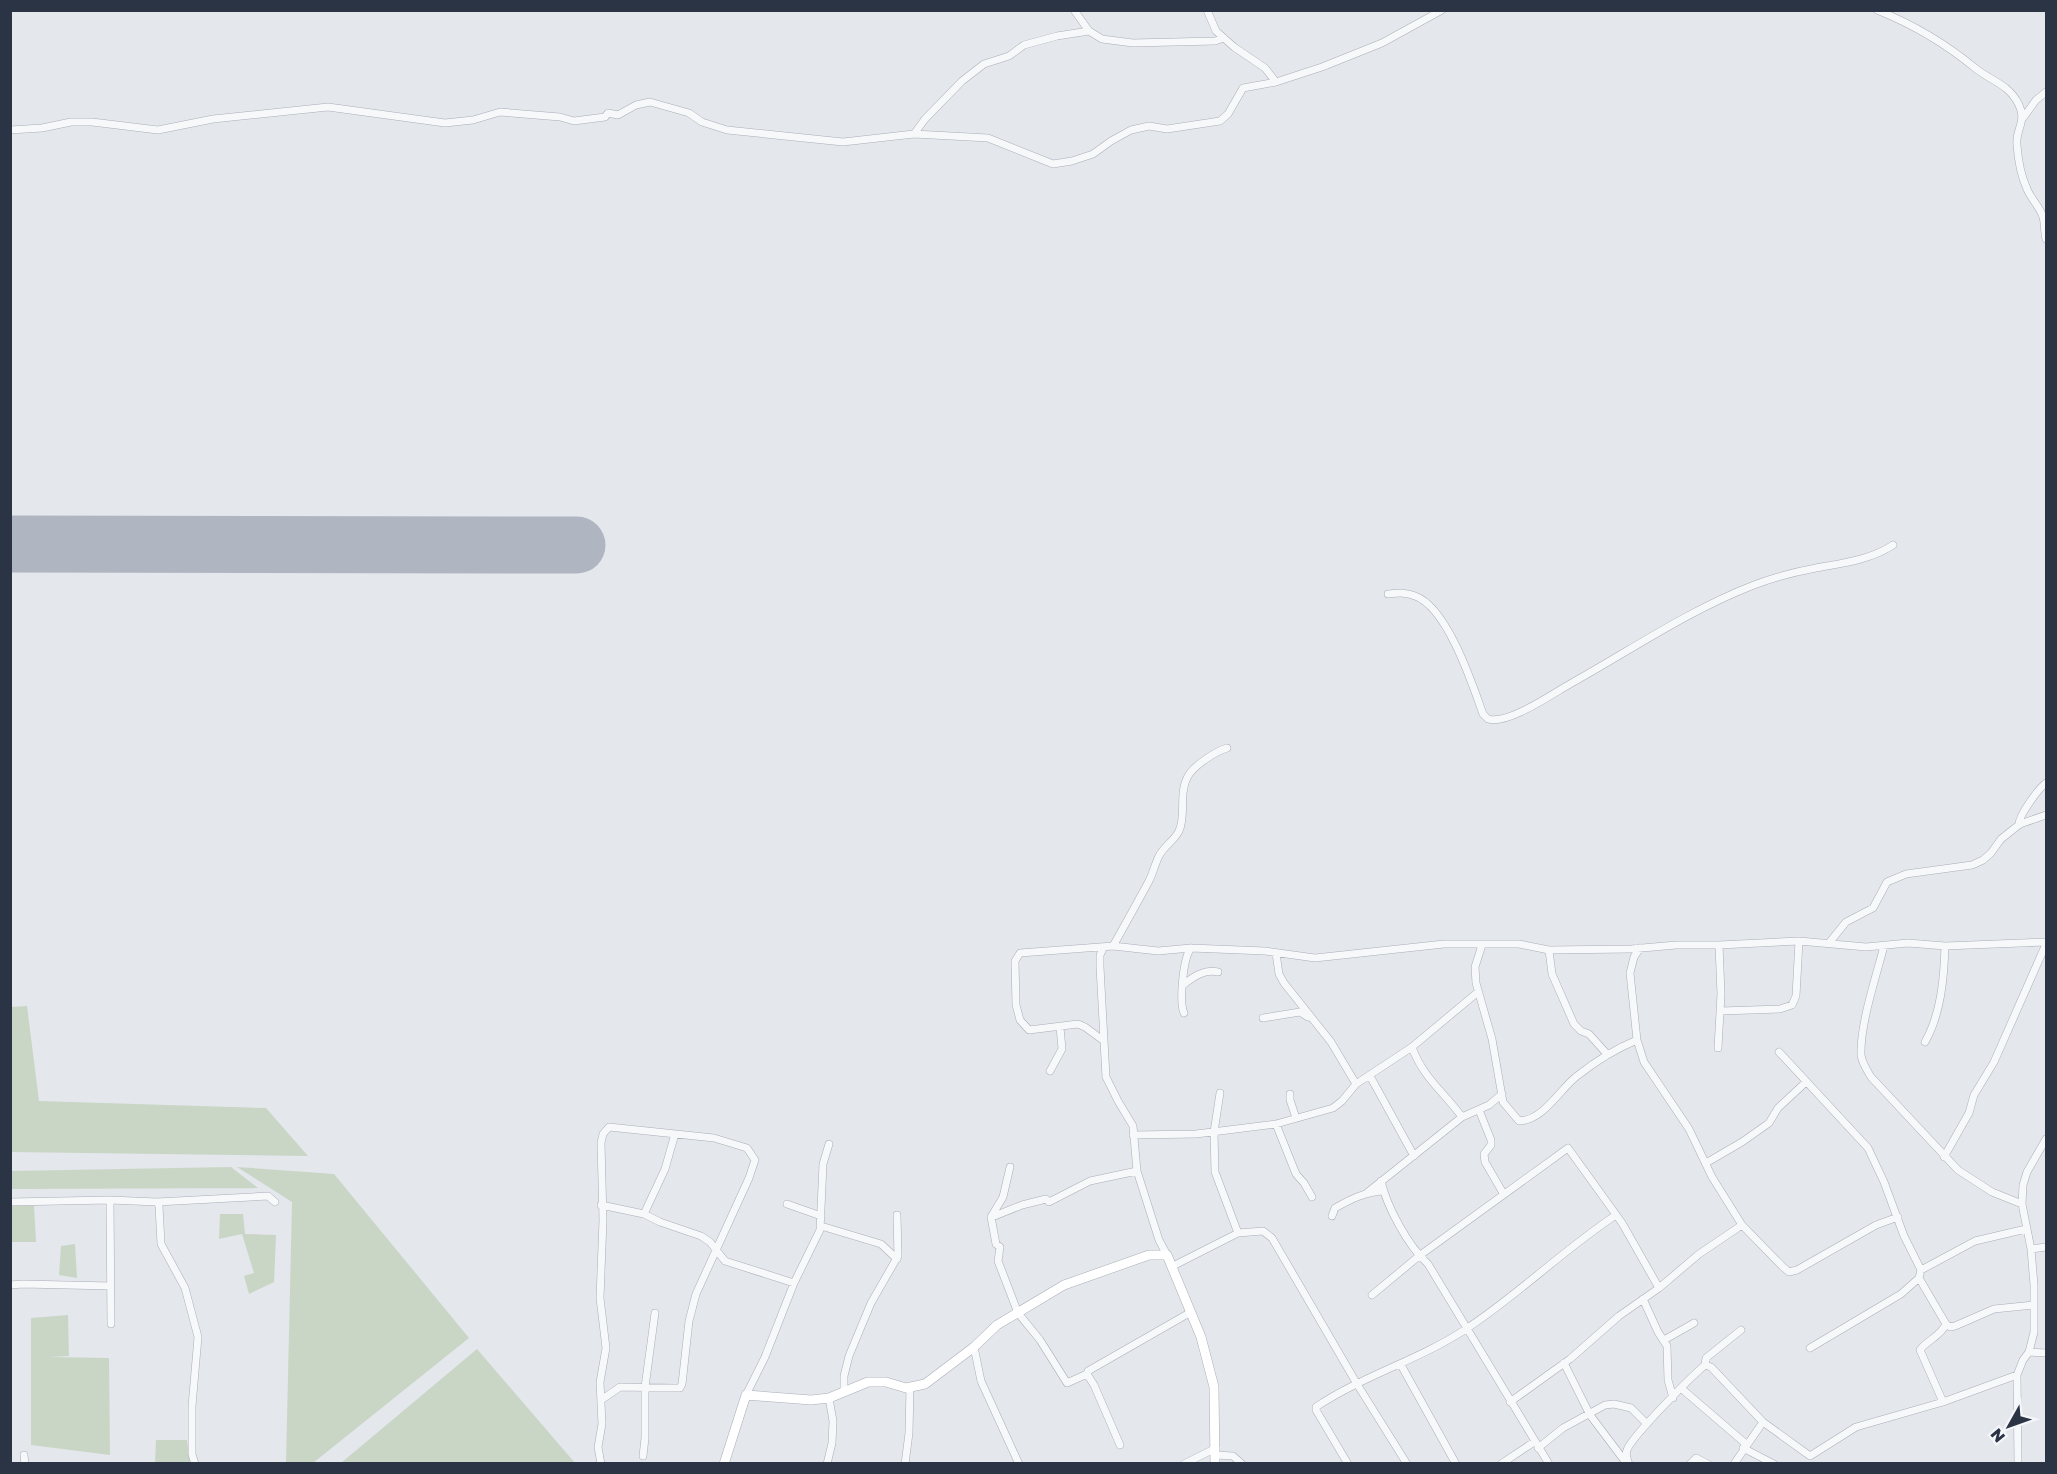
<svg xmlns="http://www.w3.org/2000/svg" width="2057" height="1474" viewBox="0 0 2057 1474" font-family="'Golos Text',sans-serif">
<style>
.green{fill:#c9d6c5}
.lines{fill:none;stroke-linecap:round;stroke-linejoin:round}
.runway{stroke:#b0b6c1;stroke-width:57}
.street-casing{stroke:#a9aeb7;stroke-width:8}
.secondary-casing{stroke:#a9aeb7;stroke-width:10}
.street{stroke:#f7f8fa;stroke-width:7}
.secondary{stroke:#fff;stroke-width:9}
</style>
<rect width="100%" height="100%" fill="#e4e7ec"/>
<path class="green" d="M27,1006L39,1101L266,1108L308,1156L11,1152V1007Z
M231,1167L258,1188L11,1189V1171Z
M237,1167L334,1174L469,1338L313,1463H286L292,1202Z
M11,1205L34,1206L36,1242H11Z
M220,1214H243L245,1234L276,1235L274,1282L249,1294L244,1276L254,1273L242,1234L219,1239Z
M75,1244L77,1278L59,1275L61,1246Z
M68,1315L69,1356L49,1357L109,1358L110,1455L31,1445V1318Z
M477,1349L575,1463H341Z
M156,1440H187L190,1463L155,1464Z"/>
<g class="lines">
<path class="runway" d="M10,544L577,545"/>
<defs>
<path id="street" d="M1074,10L1089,31L1102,39L1133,43L1215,41L1224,38
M1207,10L1216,31L1234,47L1265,68L1276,82L1322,67L1382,43L1442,10
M1877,10C1912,24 1946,44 1975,68C1991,81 2009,84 2019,105C2027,122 2015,130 2017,145C2018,159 2021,176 2027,189C2031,199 2040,207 2043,217C2045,224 2044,232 2046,239
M2023,118L2036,100L2046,92
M10,130L42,128L71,122H92L158,130L213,119L328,107L445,123L473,120L500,112L560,117L574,121L605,117L608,113L618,115L636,105L650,102L689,113L702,122L727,130L843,142L914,134L988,138L1053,164L1072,161L1093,154L1111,141L1131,130L1149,126L1167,129L1220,121L1228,114L1243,88L1276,82
M914,134L925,119L962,81L984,64L1009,56L1024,45L1057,36L1089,31
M1388,594C1398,593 1406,592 1415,596C1447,607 1472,683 1483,714L1488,719C1508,725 1552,694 1570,684C1631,650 1689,610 1754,585C1775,577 1794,572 1816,568C1843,563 1870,560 1893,545
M2019,825C2018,816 2039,788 2046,783
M1829,943L1846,922L1873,908L1887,882L1906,874L1972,865L1983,860L1991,853L2001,839L2020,824L2046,815
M1482,945L1475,967L1476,983L1492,1039L1503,1102L1519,1121C1544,1120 1559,1090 1577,1076C1596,1061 1615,1049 1637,1040
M1113,946C1125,925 1137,903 1149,881C1153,873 1155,864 1159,856C1164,846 1174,841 1179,831C1187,814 1177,791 1190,773C1197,764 1216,751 1227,748
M1884,946C1876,977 1860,1024 1861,1055C1862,1063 1867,1070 1871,1077L1958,1170L1992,1192L2022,1204
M1104,947L1100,955V967L1106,1077L1118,1101L1133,1126L1137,1171L1159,1240L1167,1255
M1640,948L1634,957L1630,973L1637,1040L1644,1062L1689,1129L1712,1177L1742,1225L1783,1267L1789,1272L1797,1270L1876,1225L1898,1217
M1549,950L1552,974L1574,1024L1581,1031L1589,1034L1607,1054
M1276,953L1279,974L1284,983L1331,1042L1356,1084
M1183,985C1194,976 1205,969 1218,972
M1721,1011L1780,1009L1792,1005L1796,996L1799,941
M1184,1013C1179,1002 1183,958 1191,948
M1263,1018L1300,1012L1308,1017
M1104,1041L1085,1027L1078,1024L1029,1030L1020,1020L1016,1005L1015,961L1020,953L1113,946L1158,951L1191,948L1265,951L1315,958L1444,944H1519L1549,950L1631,949L1676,945H1719L1799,941L1866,947L1908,943L1945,946L2046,942
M1925,1042C1941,1014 1944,978 1945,946
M1412,1047C1423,1078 1444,1092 1462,1117
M1718,1048L1721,994L1719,945
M1779,1052L1868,1148L1884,1182L1904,1236L1921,1270L1919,1278L1946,1324L1950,1327L1955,1326L1994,1309L2034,1305
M1050,1071L1062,1049L1060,1027
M1370,1076L1414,1156
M1220,1093L1214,1132L1215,1172L1238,1233
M1290,1094V1100L1296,1118
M1479,1110L1491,1140V1145L1484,1154L1485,1162L1503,1193
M1276,1124L1296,1174L1304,1183L1312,1197
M1133,1135L1196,1134L1276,1124L1333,1108L1342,1101L1356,1084L1412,1047L1478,992
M1944,1157L1969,1113L1974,1095L1994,1062L2046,944
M1706,1163L1742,1142L1769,1123L1778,1108L1806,1082
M1010,1167L1003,1197L991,1217L996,1244L1000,1247L998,1261L1018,1313L1040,1340L1067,1383L1087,1374
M1381,1181C1387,1207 1408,1246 1428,1264L1549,1464
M1368,1192L1462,1117L1489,1105L1502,1094
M110,1200L111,1324
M10,1202L110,1200L157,1202L268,1196L275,1202
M157,1202L159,1206L161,1244L185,1288L198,1337L192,1406V1454L195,1464
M787,1204L821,1216
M601,1205L644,1214L660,1222L701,1236L710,1242L725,1261L794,1283
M644,1214L665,1169L675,1134
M1332,1216L1335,1208C1351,1199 1365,1192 1383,1191
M992,1217L1022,1205L1046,1199L1049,1202L1090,1181L1137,1171
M821,1226L881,1244L897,1259
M2031,1249L2046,1247
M1173,1266L1238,1233L1263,1231L1272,1238L1357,1384L1407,1464
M1921,1270L1975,1241L2026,1229
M10,1285L23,1284L111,1286
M1372,1295L1419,1256L1568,1148L1622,1223L1659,1288
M1643,1299L1658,1332L1667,1346L1668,1380L1673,1398
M1664,1340L1694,1323
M974,1347L981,1381L1019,1464
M1810,1348L1901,1294L1919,1278
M2029,1352L2046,1353
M1564,1363L1590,1415L1627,1464
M1401,1365L1456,1464
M1705,1365L1711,1367L1763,1422L1810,1456L1856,1427L1943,1402L2017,1375
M1682,1389L1746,1444
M844,1390V1376L849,1356L871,1303L898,1256L897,1215
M746,1395L765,1357L794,1283L820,1230L823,1164L829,1144
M1510,1402L1570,1359L1619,1316L1659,1288L1699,1254L1742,1225
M1943,1402L1920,1350C1927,1340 1940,1337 1946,1324
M1120,1445L1094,1385L1087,1374L1088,1371L1191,1312
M1538,1448L1563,1428L1605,1405L1614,1404L1631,1408L1647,1424
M1743,1448L1774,1464
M24,1455L25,1464
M1216,1455L1233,1456L1242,1464
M643,1456L645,1438V1387L655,1313
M601,1464L598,1447L602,1424L600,1382L606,1348L600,1298L603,1220L601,1143L603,1134L609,1127L714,1138L747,1148L755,1160L749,1178L696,1294L689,1321L682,1384L680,1388H674L620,1387L601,1400
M827,1464L832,1443L833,1421L829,1398
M905,1464L909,1433L910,1387
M1184,1464L1216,1448
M1348,1464L1316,1410V1407C1364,1375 1419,1360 1466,1329C1518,1295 1563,1250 1616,1215
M1501,1464L1534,1442
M1629,1464C1627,1459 1625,1455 1627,1450C1632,1436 1691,1377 1705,1365L1706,1358L1741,1330
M1690,1464L1696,1458L1708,1464
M1734,1464L1763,1422
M2018,1464L2017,1375L2023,1360L2029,1352L2034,1332V1285L2031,1249L2022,1204L2023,1185L2027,1172L2046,1139"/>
<path id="secondary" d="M724,1464L746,1395L811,1400L829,1398L868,1382H886L906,1388L925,1384L974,1347L997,1325L1064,1285L1149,1255H1167L1201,1337L1214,1387L1215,1464"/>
</defs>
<use href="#street" class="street-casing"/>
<use href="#secondary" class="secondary-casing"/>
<use href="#street" class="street"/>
<use href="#secondary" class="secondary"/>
</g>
<rect width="2057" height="1474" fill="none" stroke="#2b3445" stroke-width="24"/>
<g transform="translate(2009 1426) rotate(230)" stroke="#f4f6f9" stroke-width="4.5" paint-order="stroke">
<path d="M0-4.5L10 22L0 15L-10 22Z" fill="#2b3445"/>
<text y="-9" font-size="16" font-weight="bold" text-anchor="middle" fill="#2b3445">N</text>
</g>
</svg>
